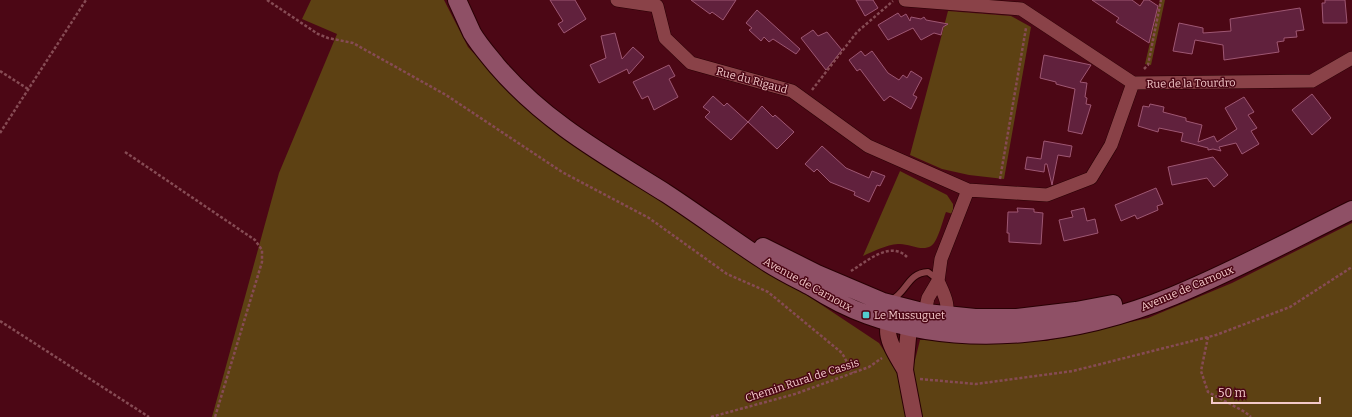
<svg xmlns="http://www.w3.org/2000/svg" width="1352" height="417" viewBox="0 0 1352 417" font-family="Bitter,serif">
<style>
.green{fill:#5d4113}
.building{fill:#61213d;stroke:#9e5773}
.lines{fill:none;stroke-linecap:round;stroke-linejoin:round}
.service-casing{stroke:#290004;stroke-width:8}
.minor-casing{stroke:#290004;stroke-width:14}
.tertiary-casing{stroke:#290004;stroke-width:18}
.secondary-casing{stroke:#290004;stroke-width:20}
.path{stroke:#864b54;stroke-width:2.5;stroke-dasharray:3 2;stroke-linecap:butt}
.service{stroke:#8a4248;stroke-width:6}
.minor{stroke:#8a4248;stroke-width:13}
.tertiary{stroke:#8a4248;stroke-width:16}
.secondary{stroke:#8f5066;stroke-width:18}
.poi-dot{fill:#52cdce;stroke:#4c0715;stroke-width:1.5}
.labels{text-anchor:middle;stroke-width:3;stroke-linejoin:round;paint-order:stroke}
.street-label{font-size:11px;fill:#f3c8c9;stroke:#4c0715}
.poi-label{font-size:11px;fill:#f3c8c9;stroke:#4c0715;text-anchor:start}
</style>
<rect width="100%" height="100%" fill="#4c0715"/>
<path class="green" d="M311,0H444L468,47L517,100L571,138L879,343L896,369L906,417H212L279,173L337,34L302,19Z
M1160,0H1165L1151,65L1145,64Z
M948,11L1011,16L1031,27L1004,179L969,175L942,169L910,155Z
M900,171L947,195L953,204V214L946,212C943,219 938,242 931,246C921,252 909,243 898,244C886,245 874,251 863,256Z
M1352,223V417H922L913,368L920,340L1046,341L1148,318L1232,283Z"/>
<path class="building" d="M550,0H575L586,19L564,33L558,24L563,21Z
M691,0H736L723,20L712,12L710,14Z
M856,0H873L878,8L865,16Z
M1092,0H1132L1140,6L1144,0H1149L1158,6L1149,43L1116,22L1119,18Z
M1325,0H1345L1347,23H1323L1322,3H1325Z
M1300,8L1304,30L1296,31L1297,37L1284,38V41L1277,42L1279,52L1224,60L1223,45L1195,40L1192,54L1173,51L1179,23L1203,28V33L1231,31L1230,19Z
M757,10L800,49L796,54L773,39L769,42L764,37L761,41L749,30L752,28L746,23Z
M898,13L901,17L906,14L910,21L911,17L921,19L924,17L926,20L948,24L943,27L941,35L934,33L921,40L913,28L888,40L878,25Z
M813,30L818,36L827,32L842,50L826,70L801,38Z
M615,33L622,59L633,47L644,57L629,74L627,69L599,83L590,65L606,58L601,36Z
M861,51L865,56L872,51L888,73L899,80L903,75L907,78L911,71L922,78L913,95L917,97L911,109L890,96L884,101L860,69L857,71L849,60Z
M1044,55L1091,65L1080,82L1087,83L1085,97L1087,98L1086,104L1091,105L1082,134L1068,131L1075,89L1056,84V82L1040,78Z
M669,65L675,76L669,79L678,97L654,110L648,96L642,99L633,82Z
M1312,94L1331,118L1312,135L1292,110Z
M713,96L724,106L727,103L748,122L762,106L773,117L775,115L794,132L777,149L748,122L731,140L705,117L710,112L703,107Z
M1244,97L1254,112L1248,115L1257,128L1251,131L1259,144L1242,154L1236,143L1219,147L1221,151L1213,149L1208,150V148L1181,141L1183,133L1159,128L1158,132L1138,126L1143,106L1149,107L1150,104L1164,107L1163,112L1186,118V121L1202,125L1198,142L1214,136L1217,142L1237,129L1225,108Z
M1044,141L1072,146L1070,157L1058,155L1052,185L1047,164H1045L1044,172L1025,169L1027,157L1041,159Z
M822,146L846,168L869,178L872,171L885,176L880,186L877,185L869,202L854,195L855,192L830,182L817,169L814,172L805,164Z
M1213,157L1228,175L1214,187L1207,178L1172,185L1168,167Z
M1156,188L1163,204L1157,206L1158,210L1137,219L1135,215L1121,221L1115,205Z
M1017,208L1034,209V212L1043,213L1041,244L1009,242V233H1007L1008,212H1018Z
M1084,208L1087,221L1095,219L1098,233L1064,241L1059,220L1073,217L1071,211Z"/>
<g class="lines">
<defs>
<path id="service" d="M891,300C907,293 907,273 928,272L937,279"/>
<path id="minor" d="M617,0L657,6
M905,0L1021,9L1133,83
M657,6L665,38L691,63L792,91L868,146L968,190L1047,195L1091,178L1111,145L1133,83L1312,81L1352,58
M938,281C944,294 952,308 943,322
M928,322L926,307L928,298L938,281L941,259L968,190"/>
<path id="tertiary" d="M905,370C892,347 875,326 904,307L909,327L905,370L914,417"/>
<path id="secondary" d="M457,0C462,11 467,22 472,33C479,45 489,56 497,66C546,123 605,155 667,194C699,215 730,238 762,259C778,270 795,278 812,287C829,298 848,308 868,315C965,350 1079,335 1173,296C1234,271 1293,239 1352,210
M763,247L817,274L883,302L926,313L975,318H1017L1076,311L1113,304"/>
</defs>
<use href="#service" class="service-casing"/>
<use href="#minor" class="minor-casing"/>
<use href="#tertiary" class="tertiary-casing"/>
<use href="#secondary" class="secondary-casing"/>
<path class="path" d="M267,0L318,34L328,38L353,43L446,95L562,172L649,218L727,274L768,292L842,353L853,373
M1144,69L1148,65L1161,0
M0,71L28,89
M812,90L857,32L893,1
M0,133L86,0
M125,152L255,240L262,250V262L215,417
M1000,179L1026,28
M851,271C866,262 890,240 907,257
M0,321L149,417
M1208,337L1201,371L1208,392L1245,412L1251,417
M920,379L976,384L1073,371L1216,335L1290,307L1352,267
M711,417L795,394L869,367L882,358"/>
<use href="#service" class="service"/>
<use href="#minor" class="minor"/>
<use href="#tertiary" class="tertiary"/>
<use href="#secondary" class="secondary"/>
</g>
<rect class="poi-dot" x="862" y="311" width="8" height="8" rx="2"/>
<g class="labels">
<g class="street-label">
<text transform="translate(752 80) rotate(15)" y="4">Rue du Rigaud</text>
<text transform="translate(1191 83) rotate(-1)" y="4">Rue de la Tourdro</text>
<text transform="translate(808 284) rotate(29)" y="4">Avenue de Carnoux</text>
<text transform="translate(1187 288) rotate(-23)" y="4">Avenue de Carnoux</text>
<text transform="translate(802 380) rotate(-18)" y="4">Chemin Rural de Cassis</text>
</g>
<g class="poi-label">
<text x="874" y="319">Le Mussuguet</text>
</g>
</g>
<path d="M1212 397v6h108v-6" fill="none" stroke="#f3c8c9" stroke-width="2"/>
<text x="1218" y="397" font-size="12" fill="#f3c8c9" stroke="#4c0715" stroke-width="3" paint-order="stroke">50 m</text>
</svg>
